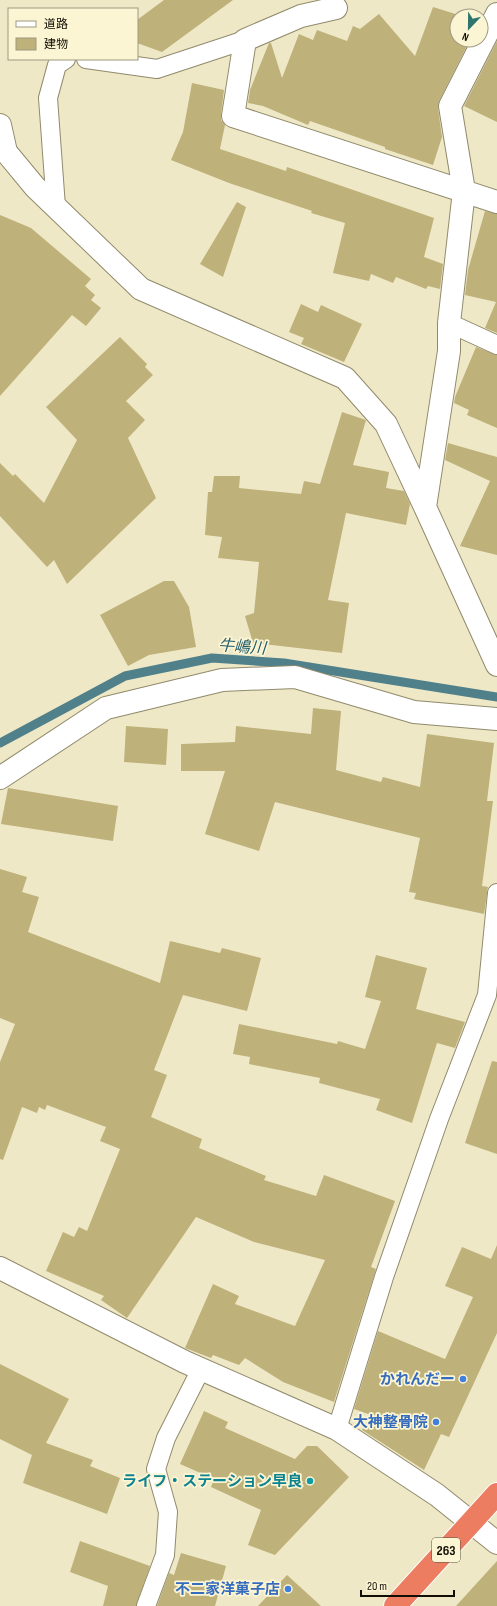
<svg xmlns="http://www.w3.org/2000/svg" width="497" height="1606" viewBox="0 0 497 1606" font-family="'Sofia Sans Condensed','Noto Sans JP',sans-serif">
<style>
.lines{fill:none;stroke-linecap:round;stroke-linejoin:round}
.stream{stroke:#50808a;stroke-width:9}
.building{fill:#beb17a}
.lane-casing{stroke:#908a6c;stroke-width:20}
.street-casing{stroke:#908a6c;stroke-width:24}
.highway-casing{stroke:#fff;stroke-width:24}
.lane{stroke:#fff;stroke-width:18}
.street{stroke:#fff;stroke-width:22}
.highway{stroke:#ec7d61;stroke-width:22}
.shop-dot{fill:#3f7fe0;stroke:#fcf5d4;stroke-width:1.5}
.culture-dot{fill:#0f9aa8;stroke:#fcf5d4;stroke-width:1.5}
.labels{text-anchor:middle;stroke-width:3.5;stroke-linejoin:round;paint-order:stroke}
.shield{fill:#fcf5d4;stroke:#575342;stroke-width:1}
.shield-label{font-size:14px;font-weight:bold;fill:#100d04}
.shop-label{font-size:15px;font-weight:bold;fill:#366cbe;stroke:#fcf5d4;text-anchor:end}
.culture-label{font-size:15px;font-weight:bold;fill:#0d838f;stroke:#fcf5d4;text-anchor:end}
.water-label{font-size:16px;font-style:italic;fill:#235d6b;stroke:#fcf5d4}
</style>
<rect width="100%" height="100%" fill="#efe8c7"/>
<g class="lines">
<path class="stream" d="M0,743L125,676L212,658L284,663L497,697"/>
</g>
<path class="building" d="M164,0H233L162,52L137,43V20Z
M433,7L462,16H457V40H470L439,101L438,108L442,137L433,165L385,149V147L310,121L308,125L263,106L248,103L250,90L269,43H271L282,78L299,34L313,40L317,30L347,41L353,26L360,29L379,14L415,56Z
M497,41V122L464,106Z
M192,83L224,90L221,114V120L225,125L220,149L286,171L287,167L434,218L424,257L443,264L440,289L428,286L426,289L396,277L393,283L371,274L369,281L333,273L345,223L311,213L312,211L229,183L171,160L183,132Z
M237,202L246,207L223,277L200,264Z
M485,211L497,214V333L485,328L496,302L465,295L468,270Z
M0,215L31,228L91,279L85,286L95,295L91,300L101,308L86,326L72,315L0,396Z
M301,304L318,312L321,305L362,324L344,362L301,344L304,338L289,332Z
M120,337L147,364L145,367L153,375L126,401L145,420L128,438L156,498L67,584L54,560L47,567L0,516V463L13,476L15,474L44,503L77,440L46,407Z
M476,347L497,355V428L467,415L469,410L454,403L455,397Z
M342,412L366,420L353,465L389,472L386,488L404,491L410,504L406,525L346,513L328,600L349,603L342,653L253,643L245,616L254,613L259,562L218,558L222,537L205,535L208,492H212L214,476H240L239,488L301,494L304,481L320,484Z
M448,443L497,457V555L460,546L490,481L445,460Z
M164,581H174L189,607L196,647L149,655L128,666L100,615Z
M313,708L341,711L336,770L381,782L383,777L420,787L427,734L494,743L487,801H493L482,886L488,887L484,914L414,899L416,893L409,892L420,838L275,802L259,851L205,834L225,771H181V744L235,742L236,726L311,734Z
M126,726L168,729L166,765L124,762Z
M8,788L118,806L113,841L1,824Z
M0,869L27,877L22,892L39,897L28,932L160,983L170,941L220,953L222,948L261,958L247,1011L183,995L154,1070L167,1075L151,1117L202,1139L199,1148L266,1176L264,1180L316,1196L324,1175L395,1201L371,1267L376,1269L334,1402L283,1382L245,1358L239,1365L213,1355L211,1358L185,1348L213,1284L239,1296L235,1304L295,1326L325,1260L254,1242L196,1217L127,1318L101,1300L104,1296L46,1271L63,1232L74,1237L79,1227L87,1231L120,1149L100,1141L106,1127L47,1105L45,1110L39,1107L37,1113L22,1107L3,1160L0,1159V1062L15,1024L0,1018Z
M376,955L427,968L416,1009L465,1022L455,1048L437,1043L412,1123L376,1110L380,1099L319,1083L320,1078L249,1064L250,1057L233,1054L239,1024L337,1044L338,1041L365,1049L381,1001L365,997Z
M492,1061L497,1062V1154L465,1143Z
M497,1245V1333L449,1437L441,1434L424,1470L362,1430L371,1415L354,1409L378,1331L445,1359L473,1297L445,1286L462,1247L491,1259Z
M0,1364L69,1399L46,1443L93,1460L90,1466L120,1478L107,1514L23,1483L32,1455L0,1439Z
M204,1411L228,1422L225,1428L295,1459L307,1446H317L349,1477L275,1555L248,1545L261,1510L211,1487L214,1479L180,1464Z
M80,1541L150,1566L136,1606H103L108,1586L70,1572Z
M181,1553L226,1566L215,1606H157L169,1573L174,1575Z
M497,1561V1606H456Z
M287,1575L321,1606H258Z"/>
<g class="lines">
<defs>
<path id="lane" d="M86,59L157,69L245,40
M56,207L48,98L57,65L66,59
M449,323L497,345
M337,1429L384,1277L439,1119L487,995L497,893
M146,1606L165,1555L168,1512L156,1469L166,1438L201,1369"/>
<path id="street" d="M336,8L301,16L245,40L233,116L497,202
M497,14L450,106L464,191L449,323V351L425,507L497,665
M0,125L6,152L35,187L141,289L345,378L386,424L425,507
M0,778L106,708L222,680L295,677L414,712L497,719
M0,1268L185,1362L337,1429L437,1495L497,1543"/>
<path id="highway" d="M395,1606L497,1494"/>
</defs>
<use href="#lane" class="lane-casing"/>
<use href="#street" class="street-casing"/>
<use href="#highway" class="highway-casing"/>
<use href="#lane" class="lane"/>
<use href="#street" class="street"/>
<use href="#highway" class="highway"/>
</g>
<g class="shop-dot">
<circle cx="463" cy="1379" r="4"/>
<circle cx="436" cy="1422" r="4"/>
<circle cx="288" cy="1589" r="4"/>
</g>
<circle class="culture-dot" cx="310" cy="1481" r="4"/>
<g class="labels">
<rect class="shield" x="432" y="1538" width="28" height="24" rx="3"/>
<g class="shield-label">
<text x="446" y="1555">263</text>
</g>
<g class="shop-label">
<text x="455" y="1384">かれんだー</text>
<text x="428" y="1427">大神整骨院</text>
<text x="280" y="1594">不二家洋菓子店</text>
</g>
<g class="culture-label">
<text x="302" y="1486">ライフ・ステーション早良</text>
</g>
<g class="water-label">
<text transform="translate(242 646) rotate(4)" y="6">牛嶋川</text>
</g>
</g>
<rect x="8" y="8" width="130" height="52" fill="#fcf5d4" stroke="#9e9881"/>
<rect x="16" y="21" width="20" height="6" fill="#ffffff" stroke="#9e9881"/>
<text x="44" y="28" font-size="12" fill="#100d04">道路</text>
<rect x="16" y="38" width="20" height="12" fill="#beb17a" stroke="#9e9881"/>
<text x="44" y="48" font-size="12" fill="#100d04">建物</text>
<g transform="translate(469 28) rotate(202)"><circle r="19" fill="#fcf5d4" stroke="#9e9881"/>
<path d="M0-3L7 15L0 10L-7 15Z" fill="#2e756e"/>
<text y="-6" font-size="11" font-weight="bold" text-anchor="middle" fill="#100d04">N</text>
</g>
<path d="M361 1590v6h93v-6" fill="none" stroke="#100d04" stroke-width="2"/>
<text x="367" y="1590" font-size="12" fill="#100d04" stroke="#fcf5d4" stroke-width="3" paint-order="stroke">20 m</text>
</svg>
